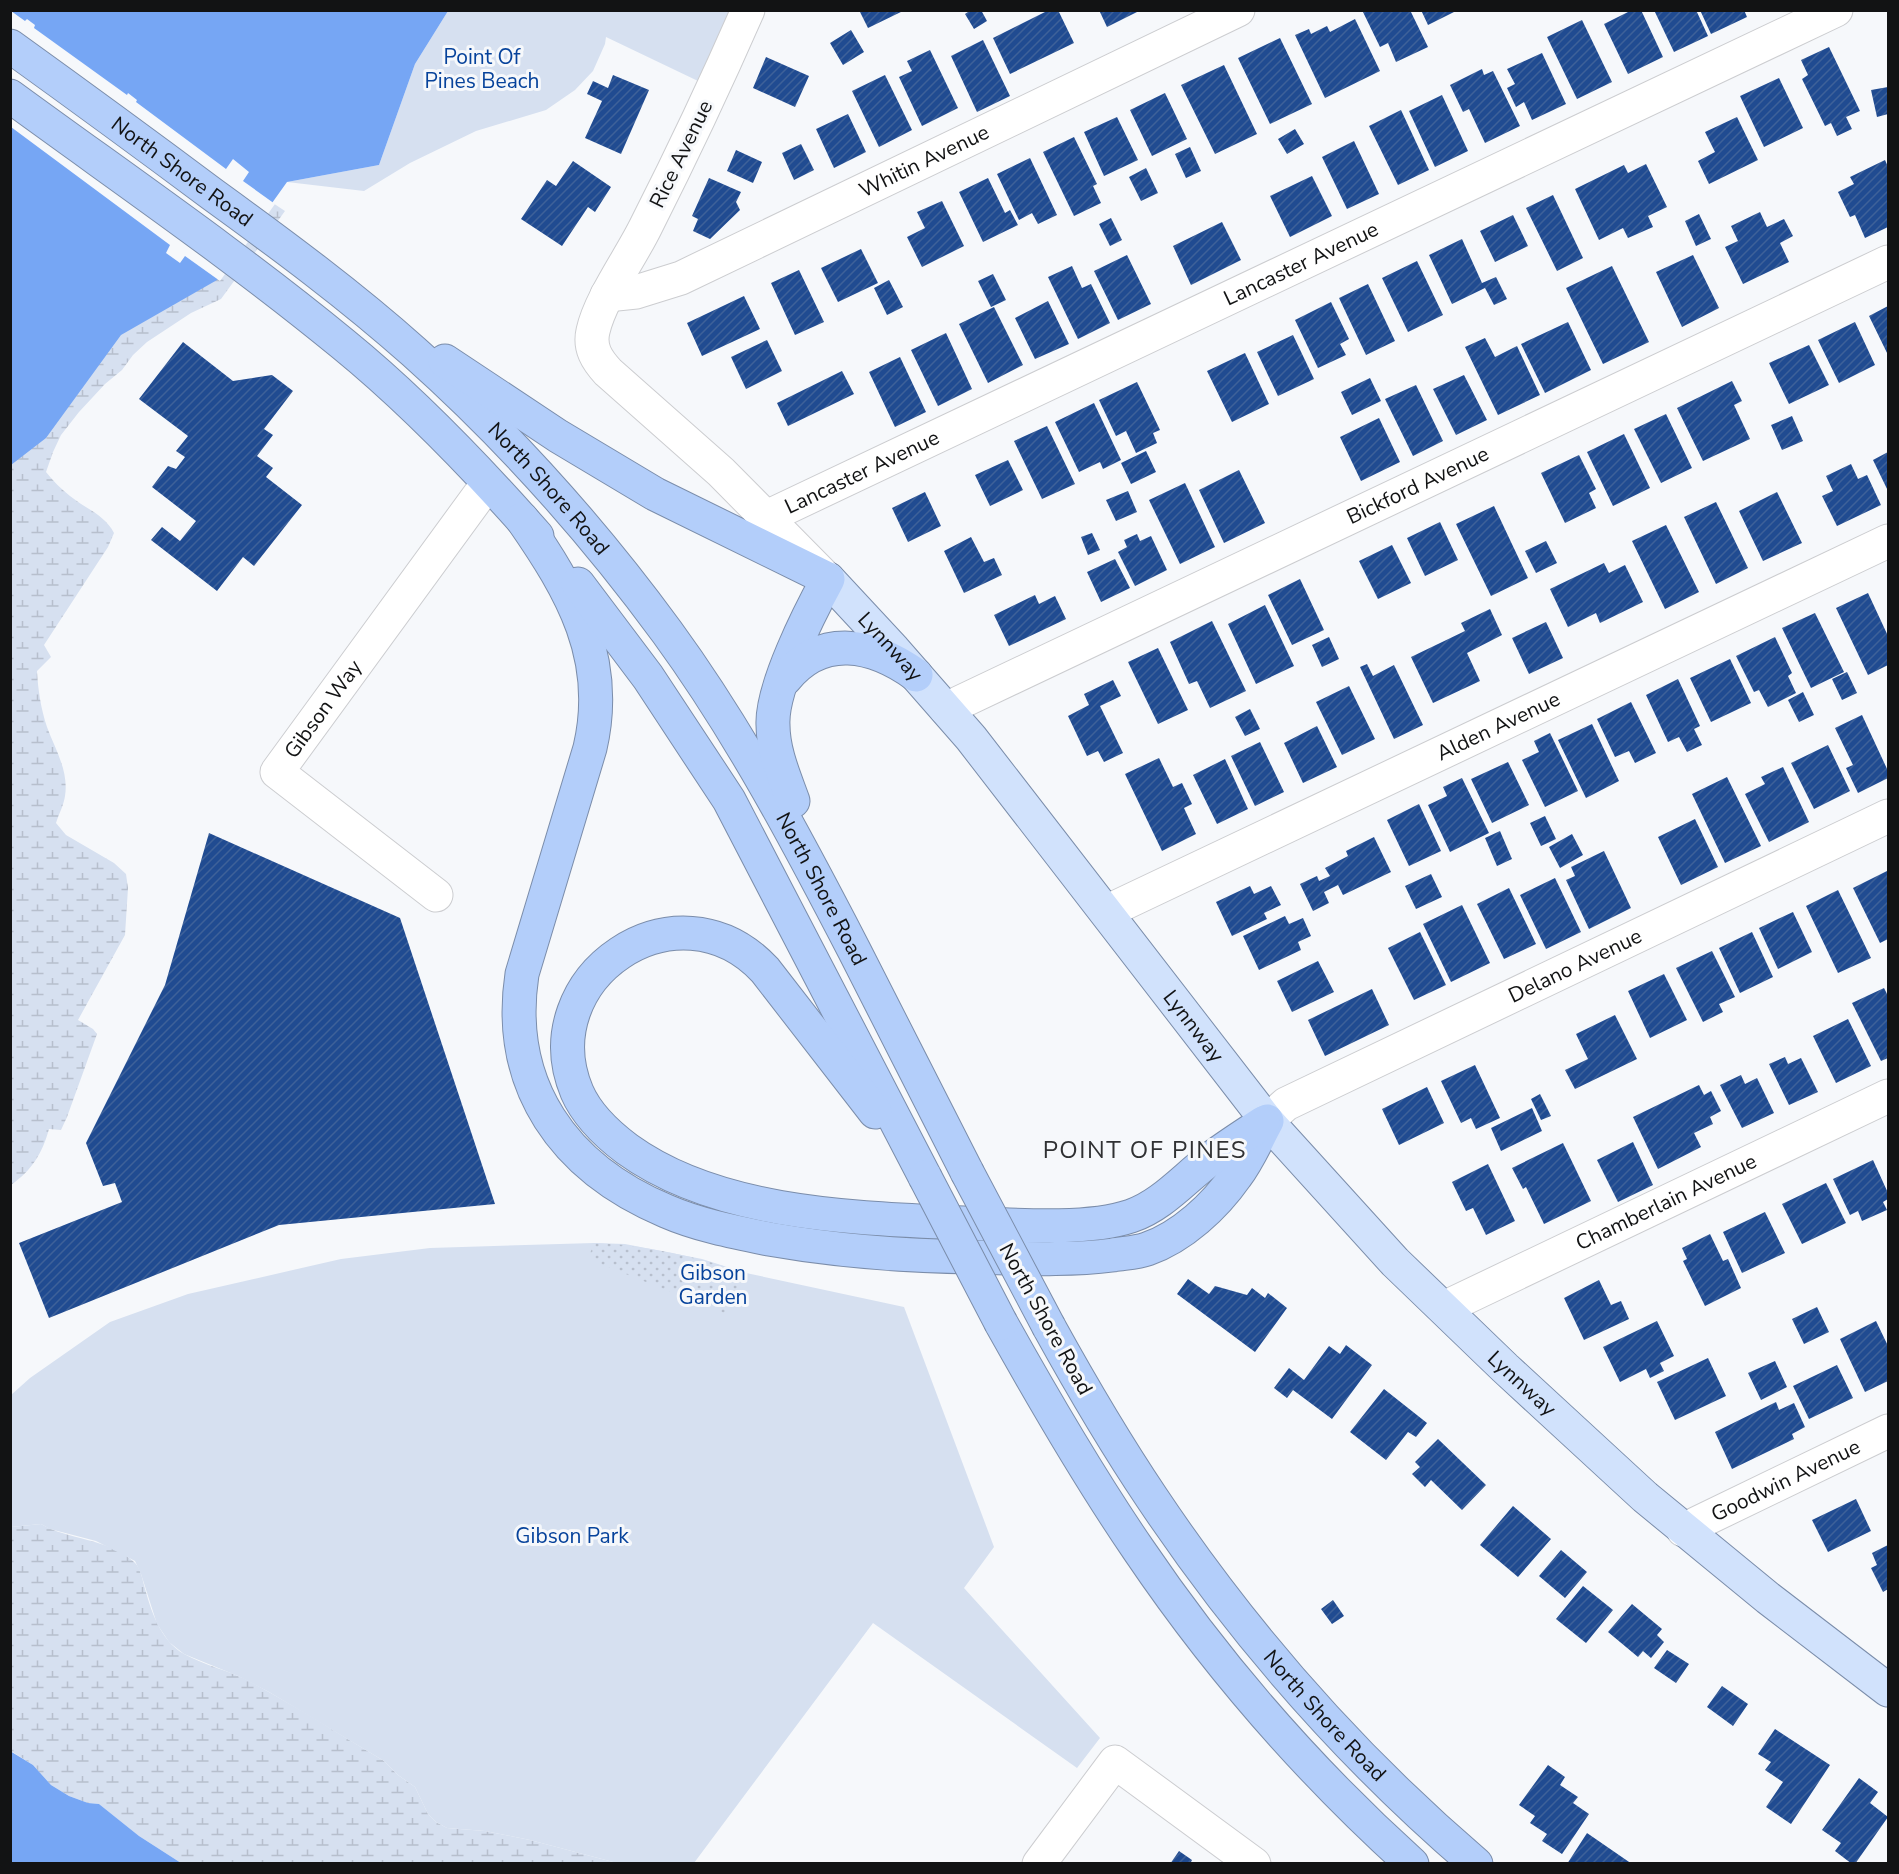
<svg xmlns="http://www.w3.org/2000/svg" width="1899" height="1874" viewBox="0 0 1899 1874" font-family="'Nunito Sans',sans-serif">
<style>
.wetland{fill:url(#wetland-marsh)}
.park{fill:#d6e0f0}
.garden{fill:url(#garden-dots)}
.water{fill:#76a6f4}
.pier{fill:#f6f8fb}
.building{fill:url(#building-hatch)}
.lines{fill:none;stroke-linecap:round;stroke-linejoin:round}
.minor-casing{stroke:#cccdd0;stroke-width:35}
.major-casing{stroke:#7b8daa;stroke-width:35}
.highway-casing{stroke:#7b8daa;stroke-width:35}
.minor{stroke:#fff;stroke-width:33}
.major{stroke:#d1e2fc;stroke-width:33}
.highway{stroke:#b3cefa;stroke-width:33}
.highway-bridge-casing{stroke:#7b8daa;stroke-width:35;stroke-linecap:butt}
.highway-bridge{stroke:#b3cefa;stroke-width:33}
.labels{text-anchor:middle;stroke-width:6;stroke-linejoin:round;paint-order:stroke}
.park-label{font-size:21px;fill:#06429b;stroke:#f6f8fb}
.street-label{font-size:21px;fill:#121314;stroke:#f6f8fb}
.quarter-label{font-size:24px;letter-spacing:1.5px;fill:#303133;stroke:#f6f8fb}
</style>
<defs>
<pattern id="wetland-marsh" width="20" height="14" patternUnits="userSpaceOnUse" patternTransform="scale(1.5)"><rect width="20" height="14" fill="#d6e0f0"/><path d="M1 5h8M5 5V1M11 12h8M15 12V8" fill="none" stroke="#b7bfcd"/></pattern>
<pattern id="garden-dots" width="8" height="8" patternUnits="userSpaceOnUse" patternTransform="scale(1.5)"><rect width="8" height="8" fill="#d6e0f0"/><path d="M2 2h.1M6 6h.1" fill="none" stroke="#b7bfcd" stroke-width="1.8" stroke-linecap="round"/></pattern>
<pattern id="building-hatch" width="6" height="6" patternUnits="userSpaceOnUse" patternTransform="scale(1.5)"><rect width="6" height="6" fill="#204b91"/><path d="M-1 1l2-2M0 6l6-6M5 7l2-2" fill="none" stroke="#3e6199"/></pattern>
</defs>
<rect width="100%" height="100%" fill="#f6f8fb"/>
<path class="wetland" d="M247,186L285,211L221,299L191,313L147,342L133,355L122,370L105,384L79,412L61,435L53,452L46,472C53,481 61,489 70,496C86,509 105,515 114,533L108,547L44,645L51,657L37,671C38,690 41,709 47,727C55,749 69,771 65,796C64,804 59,814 56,823L66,835L114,863L126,874L128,888L125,935L78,1020L93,1029L97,1034L67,1117L61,1130L49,1129C42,1154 32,1170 11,1185V234Z
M41,1524C68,1540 107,1538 133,1561C140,1566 142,1577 144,1585C151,1611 160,1640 184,1654C204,1665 227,1670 247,1680C294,1705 339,1734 384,1761L398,1775L415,1787L428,1814L436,1822L447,1828L485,1831L530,1840L617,1863H181L139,1836L99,1804L88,1803L69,1796L51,1785L33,1765L11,1751V1527Z"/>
<path class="park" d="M448,11H730L698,81L606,37L605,44L593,71L575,90L546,110L476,131L410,163L364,191L287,182L379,165L415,64Z
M594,1243L625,1244L702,1259L746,1273L904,1307L994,1547L964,1588L1100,1738L1077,1768L873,1623L694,1863H617L530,1840L485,1831L447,1828L436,1822L428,1814L415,1787L398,1775L384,1761L269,1692L238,1676L184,1654L169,1642L157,1624L141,1574L135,1561L96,1541L50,1529L41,1524L11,1527V1395L30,1378L110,1322L188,1294L341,1259L430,1248Z"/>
<path class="garden" d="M594,1243C647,1245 697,1257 746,1273L729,1315L588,1259Z"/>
<path class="water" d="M11,11H448L415,64L379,165L287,182L217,280L121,335L46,438L11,465Z
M10,1751L33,1765L51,1785L69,1796L88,1803L99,1804L139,1836L181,1863H11Z"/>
<path class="pier" d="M11,11L25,21L27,19L35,25L34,28L127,95L128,93L137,100L136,102L226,169L233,159L249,172L243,181L275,204L220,281L185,256L180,263L166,253L170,245L11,127Z"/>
<path class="building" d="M859,10H905L868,28Z
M971,10H981L987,21L974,29L965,14Z
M1049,10H1058L1074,43L1010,74L993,38Z
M1099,10H1141L1107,27Z
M1362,10H1410L1428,47L1396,62L1388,43L1380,47Z
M1421,10H1458L1428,25Z
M1632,10H1641L1663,57L1628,74L1604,24Z
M1654,10H1696L1708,36L1674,52Z
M1700,10H1744L1747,17L1711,34Z
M1355,19L1380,71L1325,98L1295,35L1309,29L1311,34L1327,26L1330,32Z
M1582,20L1612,82L1577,99L1547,37Z
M851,30L864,52L843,65L830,43Z
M1280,38L1312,104L1270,124L1238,58Z
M983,40L1010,96L977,112L951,56Z
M1829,47L1860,111L1846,117L1852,129L1837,136L1831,123L1825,126L1802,79L1808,75L1801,60Z
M930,50L958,108L922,126L899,77L912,71L907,61Z
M1542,53L1566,104L1532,120L1524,102L1516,107L1507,88L1515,84L1507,69Z
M766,57L809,76L795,107L753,88Z
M1224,65L1257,134L1215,154L1181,85Z
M1482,69L1484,75L1493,71L1520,126L1485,143L1469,109L1463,112L1450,85Z
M613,75L649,90L621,154L585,138L602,101L587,94L593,81L608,88Z
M885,75L912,130L879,147L852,91Z
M1779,78L1803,128L1764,147L1740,96Z
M1888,87V114L1877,117L1871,90Z
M1165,93L1187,139L1152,156L1130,110Z
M1442,95L1468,151L1435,167L1409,111Z
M1401,110L1429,170L1398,185L1369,126Z
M848,114L866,152L834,168L816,129Z
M1117,117L1138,160L1104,176L1084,132Z
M1737,117L1758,160L1709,184L1698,161L1715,152L1705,132Z
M1295,129L1304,144L1287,154L1278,139Z
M1074,137L1097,184L1093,186L1101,203L1074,216L1043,152Z
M1354,141L1379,194L1347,209L1322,157Z
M801,144L814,170L794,180L782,153Z
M1190,147L1201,171L1186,178L1175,154Z
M736,150L762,162L753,183L727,171Z
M1030,158L1057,215L1038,224L1032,213L1019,220L997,174Z
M1885,160L1888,167V227L1865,238L1855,215L1850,217L1838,192L1854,184L1850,177Z
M573,161L611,187L595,212L588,207L562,246L521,219L547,180L556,186Z
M1646,164L1667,207L1648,216L1653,227L1628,238L1623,228L1599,240L1575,189L1624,165L1628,173Z
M1146,168L1158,193L1141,201L1129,177Z
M1312,176L1332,216L1290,237L1270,196Z
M709,178L741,192L736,202L740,210L710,239L693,231L698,219L692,216Z
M988,178L1005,213L1010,210L1018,225L983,242L959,192Z
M1553,195L1583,258L1557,271L1526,208Z
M942,201L964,246L922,267L907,237L925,228L917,212Z
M1760,212L1767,227L1784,219L1793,236L1780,243L1789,262L1743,284L1725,247L1738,241L1731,226Z
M1699,214L1711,239L1696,246L1685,221Z
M1513,215L1528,246L1495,262L1480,231Z
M1111,218L1122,240L1110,246L1099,224Z
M1222,222L1241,260L1191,285L1173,246Z
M1462,239L1482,283L1496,277L1507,299L1494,305L1485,288L1452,304L1429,255Z
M861,249L878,283L838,302L821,268Z
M1127,255L1151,304L1118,320L1094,271Z
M1693,255L1719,308L1682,327L1656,272Z
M1417,261L1443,315L1408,332L1382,278Z
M1072,266L1082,288L1091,284L1110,323L1078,339L1048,277Z
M1612,266L1649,342L1603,364L1566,288Z
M799,270L824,322L795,335L771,283Z
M993,274L1006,300L991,307L978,281Z
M889,280L903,307L887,315L874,288Z
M1368,284L1395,341L1366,355L1339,298Z
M744,296L760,329L702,356L687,323Z
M1048,301L1069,344L1035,359L1015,318Z
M1331,302L1349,339L1340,344L1346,355L1318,368L1295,320Z
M1888,306V355L1869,316Z
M994,307L1023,365L988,383L959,324Z
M1568,322L1591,370L1545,393L1521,344Z
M1855,322L1875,365L1839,383L1818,340Z
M946,333L972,389L938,406L911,350Z
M1293,335L1314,379L1278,396L1257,352Z
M1485,338L1495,357L1517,346L1540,395L1498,415L1465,347Z
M767,340L782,371L746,389L731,357Z
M183,342L233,381L272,375L293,391L264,429L273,435L257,456L273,468L266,477L302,505L254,566L243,557L217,591L151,540L162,527L180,541L196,521L152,487L168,466L176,469L185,457L176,451L188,436L139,399Z
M1809,345L1829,385L1789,404L1769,363Z
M1245,353L1269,404L1232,422L1207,371Z
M900,357L926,412L895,427L869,372Z
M842,371L854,394L788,426L777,403Z
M1464,375L1487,420L1456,435L1433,389Z
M1370,378L1381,401L1352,415L1341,392Z
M1732,381L1742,401L1734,405L1750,439L1703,461L1677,408Z
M1137,382L1160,430L1153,433L1157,443L1136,453L1126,431L1116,436L1099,400Z
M1416,385L1443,441L1413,456L1385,399Z
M1094,403L1121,460L1103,469L1100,462L1079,472L1055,422Z
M1666,414L1692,468L1661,483L1634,429Z
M1792,416L1803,441L1782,450L1771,425Z
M1379,418L1400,462L1361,481L1340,437Z
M1047,426L1075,484L1042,499L1014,441Z
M1624,434L1650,488L1613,506L1587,452Z
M1146,451L1156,472L1131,484L1121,463Z
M1888,452V491L1873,460Z
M1579,455L1596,489L1589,493L1596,508L1565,523L1541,473Z
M1008,460L1023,490L990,506L975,475Z
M1851,464L1858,479L1867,475L1881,505L1837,526L1822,496L1833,491L1826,476Z
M1239,470L1265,523L1224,543L1199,490Z
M1185,483L1215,547L1180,564L1149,500Z
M1128,491L1137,512L1116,521L1106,500Z
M925,492L941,526L908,542L892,508Z
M1777,492L1802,543L1763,561L1739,511Z
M1716,502L1748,568L1716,584L1684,517Z
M1494,506L1528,578L1491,596L1456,524Z
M1440,522L1458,560L1425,576L1407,538Z
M1666,525L1699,592L1665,609L1632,541Z
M1092,533L1100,550L1088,555L1081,537Z
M1137,534L1140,541L1151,536L1167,570L1135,586L1118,552L1127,547L1124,540Z
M971,537L984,562L994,558L1002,575L964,593L944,551Z
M1546,541L1557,563L1536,573L1525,551Z
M1392,545L1411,583L1378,599L1359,561Z
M1115,559L1130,588L1101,602L1087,572Z
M1604,563L1609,573L1625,565L1643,602L1600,623L1596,613L1568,627L1550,589Z
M1300,579L1324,630L1292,645L1268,595Z
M1868,593L1888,636V665L1868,675L1836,608Z
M1035,595L1039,604L1055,596L1066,619L1009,646L994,615Z
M1265,605L1294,666L1256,684L1228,624Z
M1490,609L1502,635L1467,653L1480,681L1433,703L1411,657L1465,631L1461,623Z
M1815,613L1844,672L1811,688L1782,628Z
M1212,621L1246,691L1210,708L1197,681L1189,684L1170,642Z
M1546,622L1563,658L1529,674L1512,638Z
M1329,637L1339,659L1322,667L1312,645Z
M1775,637L1792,673L1788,676L1796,693L1768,707L1759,690L1754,692L1736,656Z
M1158,648L1188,710L1158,724L1128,662Z
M1730,659L1751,703L1711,722L1690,678Z
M1367,664L1373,676L1394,665L1423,725L1394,739L1360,667Z
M1847,672L1857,693L1842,700L1832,679Z
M1678,679L1700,726L1694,729L1702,745L1687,752L1679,737L1668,742L1646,695Z
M1113,680L1121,696L1100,706L1123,753L1104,762L1098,751L1087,756L1068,716L1089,705L1084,694Z
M1349,686L1375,739L1342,755L1316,702Z
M1803,692L1814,715L1799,722L1788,700Z
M1631,702L1656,753L1635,763L1629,751L1615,757L1597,719Z
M1250,709L1260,729L1245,736L1235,717Z
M1862,715L1888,771V778L1858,793L1846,768L1853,765L1835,728Z
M1592,724L1619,781L1586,798L1558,740Z
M1317,726L1337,767L1303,783L1284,743Z
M1550,733L1578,791L1545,807L1522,760L1539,752L1534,741Z
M1260,742L1284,792L1255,806L1231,756Z
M1828,745L1850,791L1814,809L1791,763Z
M1159,758L1173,787L1182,783L1192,804L1184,808L1196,834L1162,851L1125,774Z
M1225,759L1248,809L1217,824L1193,775Z
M1508,762L1529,805L1492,823L1471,779Z
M1783,767L1809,822L1769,842L1745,794L1765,784L1761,777Z
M1727,777L1761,846L1725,863L1692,794Z
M1462,778L1489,833L1450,852L1428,805L1447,796L1443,787Z
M1419,804L1441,851L1409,866L1387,820Z
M1545,816L1556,839L1541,846L1530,823Z
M1695,819L1718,867L1681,885L1658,837Z
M1500,831L1512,859L1497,866L1485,838Z
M209,833L400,918L495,1204L279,1225L49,1318L19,1243L122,1202L115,1183L103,1186L86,1143L165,985Z
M1572,834L1583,855L1560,868L1549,847Z
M1374,837L1391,872L1343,895L1338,885L1324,892L1329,903L1313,911L1300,884L1317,876L1319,881L1330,876L1325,868L1348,856L1346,851Z
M1604,851L1631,908L1589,929L1566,880L1575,876L1571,867Z
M1887,871L1888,875V939L1880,943L1853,888Z
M1431,874L1442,897L1416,909L1405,886Z
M1555,878L1581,932L1546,949L1520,895Z
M1250,886L1254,894L1271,886L1281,905L1264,913L1267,919L1232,936L1216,902Z
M1509,888L1536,944L1504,959L1477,904Z
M1838,890L1871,958L1838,973L1806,906Z
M1462,905L1490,963L1451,982L1423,924Z
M1793,912L1812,952L1778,969L1759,928Z
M1285,916L1289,924L1303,918L1311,936L1298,942L1301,950L1259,970L1243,936Z
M1420,932L1446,985L1414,1000L1388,948Z
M1752,932L1773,977L1740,993L1719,948Z
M1712,951L1735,997L1719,1004L1723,1012L1703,1022L1676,968Z
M1318,961L1334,992L1292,1012L1277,981Z
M1664,974L1687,1020L1650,1038L1628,991Z
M1884,988L1888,996V1058L1881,1061L1852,1003Z
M1372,989L1389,1025L1325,1056L1308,1020Z
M1615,1015L1637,1059L1575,1089L1565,1070L1588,1059L1576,1034Z
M1848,1019L1871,1066L1836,1083L1813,1036Z
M1785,1057L1788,1064L1801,1058L1818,1092L1789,1105L1769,1064Z
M1475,1065L1500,1118L1476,1129L1471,1118L1461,1123L1441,1081Z
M1741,1075L1745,1084L1757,1078L1774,1113L1742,1128L1720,1085Z
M1699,1085L1704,1095L1711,1091L1721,1111L1710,1117L1713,1124L1694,1133L1701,1147L1658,1169L1633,1117Z
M1427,1087L1444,1123L1399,1145L1382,1109Z
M1540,1094L1551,1116L1541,1120L1531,1099Z
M1532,1108L1542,1131L1501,1151L1491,1128Z
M1633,1142L1653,1185L1618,1202L1597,1160Z
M1563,1143L1591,1201L1544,1224L1526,1187L1523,1189L1512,1168Z
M1873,1160L1888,1193V1199L1883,1202L1887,1210L1862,1221L1858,1211L1850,1215L1833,1179Z
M1488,1164L1515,1221L1486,1235L1473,1208L1466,1211L1452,1182Z
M1826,1183L1846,1223L1802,1244L1782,1204Z
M1765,1212L1785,1253L1742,1273L1723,1232Z
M1710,1234L1723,1261L1728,1259L1741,1288L1705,1306L1683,1261L1687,1259L1682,1248Z
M1188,1279L1209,1294L1215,1286L1247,1295L1252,1288L1265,1298L1268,1293L1287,1308L1255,1352L1177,1294Z
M1599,1280L1611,1305L1621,1301L1629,1319L1584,1340L1564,1298Z
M1817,1307L1829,1332L1804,1344L1792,1319Z
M1657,1321L1674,1356L1660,1363L1664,1371L1650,1378L1646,1369L1620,1382L1603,1347Z
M1876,1321L1888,1346V1381L1865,1392L1840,1339Z
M1346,1345L1372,1365L1332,1419L1293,1390L1287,1398L1274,1388L1289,1368L1304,1380L1329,1346L1340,1354Z
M1708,1358L1726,1396L1675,1420L1657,1382Z
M1775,1361L1787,1387L1761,1400L1748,1373Z
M1837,1365L1853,1398L1809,1419L1793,1386Z
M1384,1389L1427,1423L1416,1437L1408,1432L1386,1460L1350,1432Z
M1776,1402L1779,1410L1794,1403L1805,1427L1792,1434L1794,1439L1732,1469L1715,1432Z
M1438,1439L1486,1485L1462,1510L1431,1480L1425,1487L1412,1474L1420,1467L1415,1462Z
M1856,1499L1871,1531L1828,1552L1812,1520Z
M1513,1506L1551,1539L1518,1577L1480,1545Z
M1888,1545V1589L1883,1592L1871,1568L1877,1565L1872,1553Z
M1561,1550L1587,1572L1565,1598L1539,1576Z
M1583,1586L1613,1610L1586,1643L1556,1619Z
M1333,1600L1344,1616L1332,1624L1321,1609Z
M1632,1604L1662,1629L1657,1635L1664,1642L1651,1658L1643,1651L1638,1657L1608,1632Z
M1667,1650L1689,1664L1676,1683L1654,1668Z
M1722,1686L1748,1704L1733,1726L1707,1707Z
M1775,1729L1830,1765L1791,1824L1766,1807L1783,1782L1765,1770L1771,1762L1758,1754Z
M1548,1765L1565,1777L1560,1785L1578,1797L1573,1803L1589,1814L1562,1854L1542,1841L1547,1834L1530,1823L1535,1816L1519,1805Z
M1859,1778L1878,1792L1870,1803L1888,1817L1855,1864H1852L1835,1851L1841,1843L1822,1830Z
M1587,1833L1632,1864H1567Z
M1179,1851L1192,1860L1190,1864H1170Z"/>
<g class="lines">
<defs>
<g id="minor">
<path d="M748,10C716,83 682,155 646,226C631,257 600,299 593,331C589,348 597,360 608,372L721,472L824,576"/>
<path id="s1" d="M607,295L636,292L681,278L1238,10"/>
<path id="s2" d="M767,517L1836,10"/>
<path id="s3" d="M946,709L1888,262"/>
<path id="s4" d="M436,895L277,772L488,483"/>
<path id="s5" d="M1106,912L1888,541"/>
<path id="s6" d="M1267,1121L1286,1104L1888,816"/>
<path id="s7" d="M1444,1308L1888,1096"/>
<path id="s8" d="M1683,1530L1888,1431"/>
<path d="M1039,1864L1115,1762L1254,1864"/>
</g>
<g id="major">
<path id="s9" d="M828,579L894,650L971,738L1267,1121L1395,1262L1505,1368L1645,1497L1768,1598L1888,1690"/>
</g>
<g id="highway">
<path id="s10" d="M10,46C78,95 145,144 212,194C281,244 350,295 414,352C507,435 593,531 667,632C740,732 797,840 854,950C892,1024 929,1098 967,1172"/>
<path d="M10,96C122,178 236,256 343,344C413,401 477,468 537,536"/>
<path d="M445,361L558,436L655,494L828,579C810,612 771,688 773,725C773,751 784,776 793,801"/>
<path d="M522,519C572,591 611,658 590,748L522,974C505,1086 564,1168 666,1211C698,1225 734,1232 769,1239C837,1251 904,1256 972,1257C1019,1258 1066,1261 1113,1255C1124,1253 1136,1253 1147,1249C1182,1237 1215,1206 1236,1176C1249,1159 1257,1139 1267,1121"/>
<path d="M578,584L648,677L729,800L925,1177"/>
<path d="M785,679C822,633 873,644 916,675"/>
<path d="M875,1112L765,970C677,876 529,978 577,1092C587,1115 607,1134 627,1149C718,1215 855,1218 964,1223C1011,1225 1087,1231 1131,1216C1161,1206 1184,1179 1209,1160C1226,1147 1245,1135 1263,1123"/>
<path d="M1001,1323C1044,1400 1088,1476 1138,1549C1215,1663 1309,1771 1412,1864"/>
<path id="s11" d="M1049,1327C1081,1385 1115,1443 1152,1498C1243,1634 1352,1758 1476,1864"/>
</g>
</defs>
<use href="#minor" class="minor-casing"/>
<use href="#major" class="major-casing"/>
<use href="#highway" class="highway-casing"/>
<use href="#minor" class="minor"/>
<use href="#major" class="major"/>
<use href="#highway" class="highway"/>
<defs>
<path id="highway-bridge" d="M967,1172L1049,1327
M925,1177L1001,1323"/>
</defs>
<use href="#highway-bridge" class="highway-bridge-casing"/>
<use href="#highway-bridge" class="highway-bridge"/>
</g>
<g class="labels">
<g class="park-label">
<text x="482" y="64">Point Of<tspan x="482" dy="24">Pines Beach</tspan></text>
<text x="713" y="1280">Gibson<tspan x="713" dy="24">Garden</tspan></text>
<text x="572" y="1543">Gibson Park</text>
</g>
<g class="street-label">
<text transform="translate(681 154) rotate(-64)" y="7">Rice Avenue</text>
<text dy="7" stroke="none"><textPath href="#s1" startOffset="346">Whitin Avenue</textPath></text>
<text dy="7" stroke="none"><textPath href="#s10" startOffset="213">North Shore Road</textPath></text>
<text dy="7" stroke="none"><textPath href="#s2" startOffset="591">Lancaster Avenue</textPath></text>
<text dy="7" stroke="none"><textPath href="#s2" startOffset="105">Lancaster Avenue</textPath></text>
<text dy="7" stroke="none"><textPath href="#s3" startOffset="522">Bickford Avenue</textPath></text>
<text dy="7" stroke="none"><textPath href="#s10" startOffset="699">North Shore Road</textPath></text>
<text dy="7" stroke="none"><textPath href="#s9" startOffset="92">Lynnway</textPath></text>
<text dy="7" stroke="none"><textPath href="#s4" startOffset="279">Gibson Way</textPath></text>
<text dy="7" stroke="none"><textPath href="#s5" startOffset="434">Alden Avenue</textPath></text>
<text dy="7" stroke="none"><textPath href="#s10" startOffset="1185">North Shore Road</textPath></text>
<text dy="7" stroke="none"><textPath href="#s6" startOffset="346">Delano Avenue</textPath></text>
<text dy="7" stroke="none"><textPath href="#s9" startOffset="578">Lynnway</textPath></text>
<text dy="7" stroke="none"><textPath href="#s7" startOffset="246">Chamberlain Avenue</textPath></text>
<text transform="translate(1046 1319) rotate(61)" y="7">North Shore Road</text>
<text dy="7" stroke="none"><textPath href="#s9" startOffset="1064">Lynnway</textPath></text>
<text dy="7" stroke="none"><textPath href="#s8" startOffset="114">Goodwin Avenue</textPath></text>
<text dy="7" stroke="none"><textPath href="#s11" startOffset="478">North Shore Road</textPath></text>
</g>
<g class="quarter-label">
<text x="1145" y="1158">POINT OF PINES</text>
</g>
</g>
<rect width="1899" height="1874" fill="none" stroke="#121314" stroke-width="24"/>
</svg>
